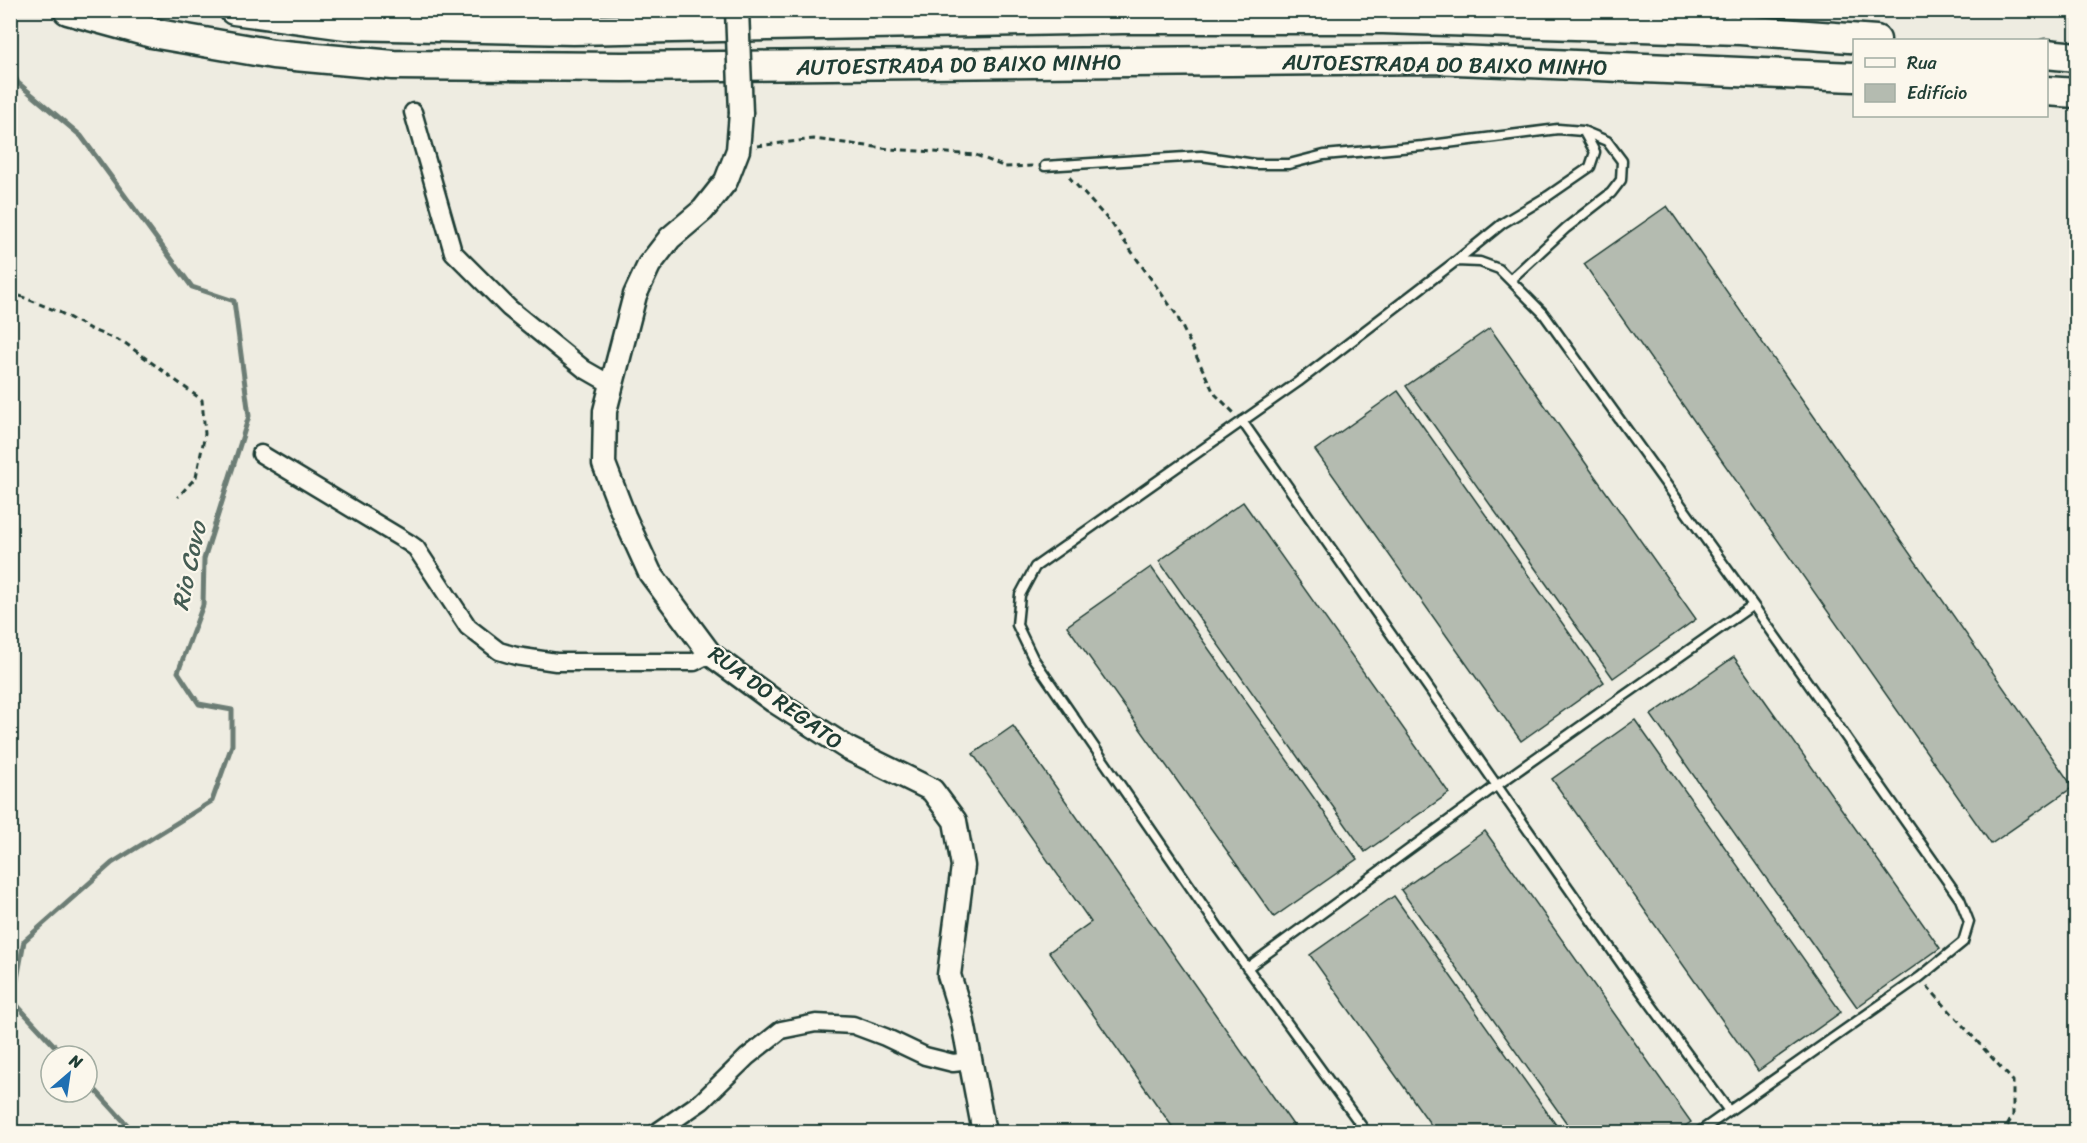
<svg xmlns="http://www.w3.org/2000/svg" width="2087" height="1143" viewBox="0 0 2087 1143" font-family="Sriracha,sans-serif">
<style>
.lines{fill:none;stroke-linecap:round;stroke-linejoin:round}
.stream{stroke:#6c7d74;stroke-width:5}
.building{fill:#b4bbb0;stroke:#1f3d34;stroke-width:1.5}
.lane-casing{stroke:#1f3d34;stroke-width:13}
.street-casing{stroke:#1f3d34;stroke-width:21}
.secondary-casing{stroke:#1f3d34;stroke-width:27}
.highway-casing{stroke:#1f3d34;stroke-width:33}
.path{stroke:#1f3d34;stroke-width:3;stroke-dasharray:6 4.5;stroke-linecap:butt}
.lane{stroke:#fbf7ec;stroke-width:8}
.street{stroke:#fbf7ec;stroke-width:16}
.secondary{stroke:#fbf7ec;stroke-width:22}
.highway{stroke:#fbf7ec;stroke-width:28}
.secondary-bridge-casing{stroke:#1f3d34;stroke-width:27;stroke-linecap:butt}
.secondary-bridge{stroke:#fbf7ec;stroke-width:22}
.labels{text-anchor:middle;stroke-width:4.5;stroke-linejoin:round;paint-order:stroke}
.street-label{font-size:22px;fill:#1f3d34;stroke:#fbf7ec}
.water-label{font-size:24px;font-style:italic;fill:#455d54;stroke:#fbf7ec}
</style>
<rect width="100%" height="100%" fill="#eeece1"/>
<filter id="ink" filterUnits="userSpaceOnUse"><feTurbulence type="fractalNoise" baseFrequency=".0167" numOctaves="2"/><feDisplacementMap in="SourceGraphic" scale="12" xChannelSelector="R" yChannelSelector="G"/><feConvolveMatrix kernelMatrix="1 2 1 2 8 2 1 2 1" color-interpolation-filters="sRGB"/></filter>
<g filter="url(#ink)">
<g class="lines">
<path class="stream" d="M10,67L18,83L81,136L192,287L234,301L249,416L204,559L203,605L178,672L199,704L232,710V745L212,801L112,863L24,941L13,1001L64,1056
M87,1081L131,1129L129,1132"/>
</g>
<path class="building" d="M1667,206L2073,787L1991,844L1584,264Z
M1490,328L1696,619L1613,678L1406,386Z
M1398,391L1604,682L1521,741L1315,450Z
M1243,502L1449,793L1365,852L1159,561Z
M1151,567L1357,859L1274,917L1067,626Z
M1734,657L1940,948L1857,1007L1651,715Z
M1635,720L1841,1012L1758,1071L1552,779Z
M1013,726L1298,1132H1176L1049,952L1091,922L973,754Z
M1485,831L1691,1122L1676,1132H1573L1401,890Z
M1394,896L1561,1132H1436L1310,955Z"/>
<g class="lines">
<defs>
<path id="lane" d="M1045,166L1201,156L1255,164H1289L1324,155L1423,146L1558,129L1583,131L1607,141L1622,161L1621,180L1611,193L1566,228L1511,279
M1456,261L1503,223L1548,196L1590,167L1595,152L1584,132
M1242,421L1630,976L1729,1111
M1247,968L1496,786L1753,605
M1366,1132L1220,930L1033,658L1017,625L1020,595L1035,567L1298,382L1456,261L1480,262L1499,269L1543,313L1753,605L1960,899L1969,922L1963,942L1920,977L1699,1132"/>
<path id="street" d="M413,112L453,252L509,308L584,369L612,385
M261,454L409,543L416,548L468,627L499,651L516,656L556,662H694L710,654
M657,1132L702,1101L747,1057L781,1030L816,1023L853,1025L885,1037L925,1056L953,1063L970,1061"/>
<path id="secondary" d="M741,113L738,150L726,181L703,210L670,238L649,265L635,295L605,411L604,464L624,516L650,573L710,654L774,701L849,749L932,790L955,821L963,866L949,975L962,1017L984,1132"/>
<path id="highway" d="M68,10L152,33L273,54L393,65L623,67L1433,59L1854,77
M234,10L346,25L573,30L1122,19H1383L1740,30L1876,40
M2046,54L2076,57
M2046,91L2076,93"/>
</defs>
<use href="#lane" class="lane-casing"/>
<use href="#street" class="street-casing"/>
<use href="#secondary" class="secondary-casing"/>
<use href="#highway" class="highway-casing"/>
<path class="path" d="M757,146L814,139L890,149L976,155L1005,167L1035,166
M1069,177L1112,224L1176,314L1214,393L1234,413
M10,292L59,312L92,330L125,343L202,400L205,434L196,477L178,497
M1927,986L2013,1081V1115L2004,1132"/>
<use href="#lane" class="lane"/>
<use href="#street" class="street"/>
<use href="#secondary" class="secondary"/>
<use href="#highway" class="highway"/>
<defs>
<path id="secondary-bridge" d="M737,10L741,113"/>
</defs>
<use href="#secondary-bridge" class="secondary-bridge-casing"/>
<use href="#secondary-bridge" class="secondary-bridge"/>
</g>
</g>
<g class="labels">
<g class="street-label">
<text transform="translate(959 64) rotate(-1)" y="8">AUTOESTRADA DO BAIXO MINHO</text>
<text transform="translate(1445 64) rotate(1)" y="8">AUTOESTRADA DO BAIXO MINHO</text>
<text transform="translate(776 697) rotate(36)" y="8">RUA DO REGATO</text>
</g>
<g class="water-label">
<text transform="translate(189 566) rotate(-78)" y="8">Rio Covo</text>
</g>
</g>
<rect width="2087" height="1143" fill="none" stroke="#fbf7ec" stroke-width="36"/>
<rect x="18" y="18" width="2051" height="1107" fill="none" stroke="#1f3d34" stroke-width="2" filter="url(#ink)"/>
<rect x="1853" y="39" width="195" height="78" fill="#fbf7ec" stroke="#a3ada2" stroke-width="1.5"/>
<rect x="1865" y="58" width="30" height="9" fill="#fbf7ec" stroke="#a3ada2" stroke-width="1.5"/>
<text x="1907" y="69" font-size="18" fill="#1f3d34">Rua</text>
<rect x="1865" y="84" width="30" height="18" fill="#b4bbb0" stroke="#a3ada2" stroke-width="1.5"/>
<text x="1907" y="99" font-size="18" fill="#1f3d34">Edifício</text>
<g transform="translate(69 1074) rotate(29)"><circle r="28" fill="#fbf7ec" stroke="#a3ada2" stroke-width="1.5"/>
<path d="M0-4.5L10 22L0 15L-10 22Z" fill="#1f6fb2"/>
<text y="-9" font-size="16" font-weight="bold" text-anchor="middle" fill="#1f3d34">N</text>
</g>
</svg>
